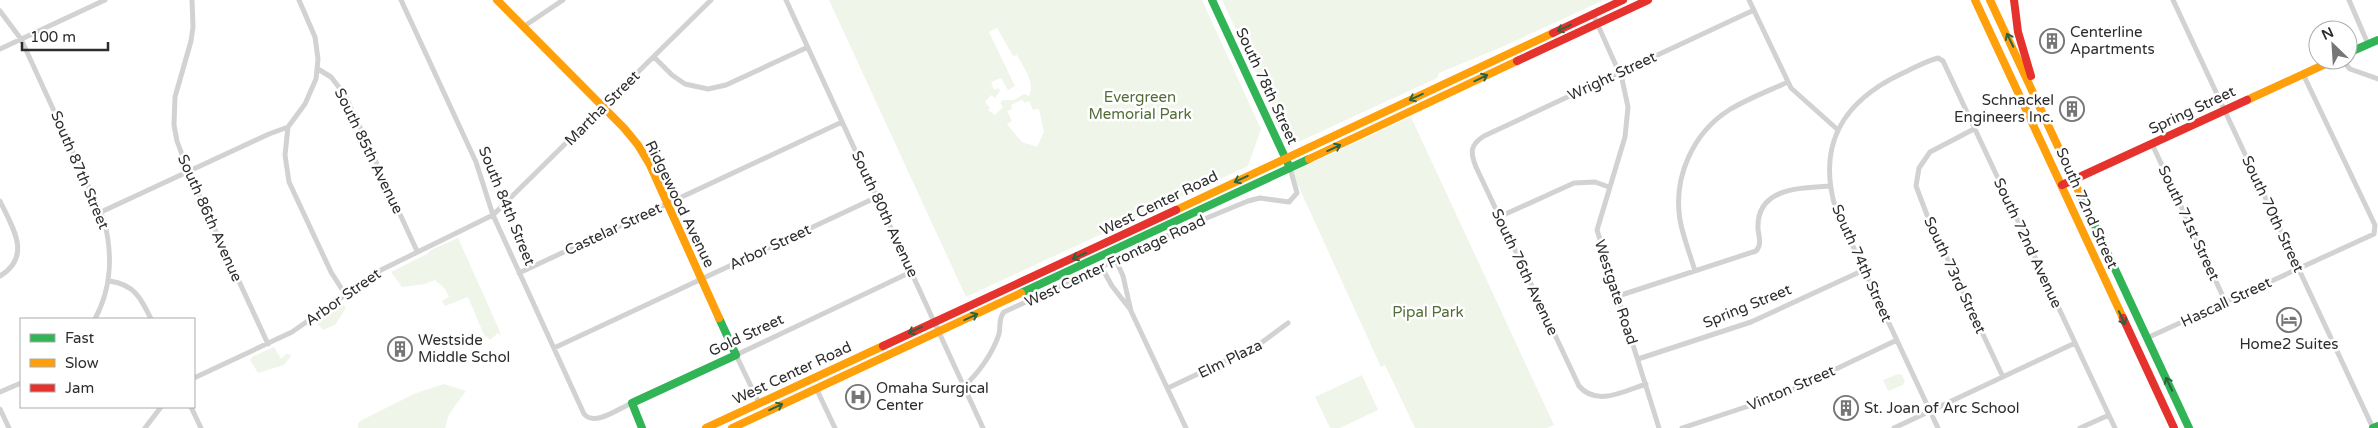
<svg xmlns="http://www.w3.org/2000/svg" width="2378" height="428" viewBox="0 0 2378 428" font-family="'Varela Round',sans-serif">
<style>
.green{fill:#f0f5ea;fill-rule:evenodd}
.lines{fill:none;stroke-linecap:round;stroke-linejoin:round}
.street{stroke:#d2d2d2;stroke-width:5}
.fast{stroke:#30b455;stroke-width:8}
.slow{stroke:#ff9f0a;stroke-width:8}
.jam{stroke:#e5322d;stroke-width:8}
.oneway{stroke:#2e633d}
.labels{text-anchor:middle;stroke-width:5;stroke-linejoin:round;paint-order:stroke}
.poi-label{font-size:15px;fill:#2d2d2d;stroke:#fff;text-anchor:start}
.street-label{font-size:15px;fill:#2d2d2d;stroke:#fff}
.park-label{font-size:15px;fill:#526d36;stroke:#fff}
</style>
<rect width="100%" height="100%" fill="#fff"/>
<path class="green" d="M829,0H1202L1261,129L1248,166L966,297ZM997,28L1013,56L1017,55C1023,67 1036,83 1029,96L1024,94L1014,100H1003L1000,102L1003,107L995,115L988,110L990,108L985,102L991,95L995,98L1000,91L999,88L994,90L991,82L1001,78L1008,90L1015,86L989,32ZM1022,100L1025,103L1029,101L1033,110L1039,109L1044,132L1037,147L1022,142L1007,124L1012,121L1007,111L1012,109L1011,105Z
M1222,0H1604L1502,47L1439,73L1437,78L1294,144L1281,128Z
M1411,117L1554,425L1547,428H1415L1385,365L1381,367L1292,172Z
M458,238L498,327L501,336L498,333L490,340L484,335L468,297L445,306L442,301L449,297L445,289L435,280L425,284L402,287L391,272L427,254L431,250Z
M342,303L346,308L335,325L323,330L317,323Z
M274,347L281,359L286,354L292,355L284,365L258,373L250,360L252,357Z
M1898,374L1902,375L1905,381L1903,385L1888,391L1883,380Z
M1362,375L1378,410L1340,428H1330L1315,397Z
M444,384L466,391L449,414L445,428H358V423L362,420L416,393Z"/>
<g class="lines">
<path class="street" d="M192,0L193,27L191,41L175,97L174,125L177,141L188,171L268,344
M401,0L476,162L493,215L584,414C595,427 619,408 632,403
M786,0L983,428
M1749,0L1791,88L1838,130
M2173,0L2373,428
M2349,0L2368,44
M0,11L21,39L104,220C113,255 112,287 95,319
M1593,14L1622,79L1628,107L1625,137L1597,230L1659,428
M523,27L563,0
M0,49L105,0
M654,57L672,75L685,84L708,89L726,85L808,47
M2342,60L2350,69L2378,79
M318,69L331,77L345,95L417,251
M288,127L285,155L289,182L331,272L345,294
M1974,129L1930,152L1919,168L1916,186L1927,215L2003,377
M2152,144L2226,303
M0,201C12,227 33,256 0,276
M101,212L269,134L288,127L305,104L316,79L318,59L315,37L299,0
M1499,217L1574,183L1595,182L1609,187
M1116,260L1123,276L1131,311L1186,428
M1101,266L1112,286L1130,309
M1695,271C1690,254 1683,237 1680,220C1673,177 1693,133 1729,110C1747,99 1768,91 1788,82
M519,273L842,122
M109,281C134,284 141,298 151,319
M1618,296L1756,251C1762,245 1759,237 1758,229C1756,187 1801,188 1830,186
M2147,338L2374,234L2375,225L2303,74
M554,348L877,197
M1638,359L1751,322L1864,270
M194,378L292,332L381,270L493,215L711,0
M1646,384C1624,391 1597,407 1579,386L1476,167C1470,152 1470,145 1484,136L1754,10
M964,386C978,374 993,353 999,334C1001,326 998,319 1004,312L1197,222L1248,201L1260,198L1289,202L1297,193L1290,168
M816,388L835,428
M1168,388L1257,346L1288,323
M0,392L21,383
M759,403L736,355L911,272
M191,407L201,428
M0,409L9,428
M145,428L161,407
M1682,428L1779,396L1897,340
M1894,428L2075,343
M1938,428L1836,210C1816,144 1843,101 1903,73C1914,68 1926,61 1938,58L1943,61L2115,428
M2080,428L2109,415"/>
<path class="fast" d="M1212,0L1290,168
M2348,53L2378,40
M2080,194L2189,428
M1021,293L1309,159
M642,428L632,403L736,355L719,318
M2373,428L2378,426"/>
<path class="slow" d="M497,0L624,128L638,145L650,165L719,318
M1975,0L2123,318
M1990,0L2080,194
M2247,100L2334,60
M1309,159L1517,61
M1176,210L1553,33
M706,428L883,346
M732,428L1021,293"/>
<path class="jam" d="M2014,0L2018,32L2031,76
M1553,33L1623,0
M1517,61L1648,0
M2062,185L2247,100
M2123,318L2174,428
M883,346L1176,210"/>
</g>
<defs><path id="oneway-shaft" d="M-6 0H5M1.5-3L5.5 0L1.5 3" fill="none" stroke-width="1.6" stroke-linecap="round" stroke-linejoin="round" transform="scale(1.25)"/></defs>
<g class="oneway">
<use href="#oneway-shaft" transform="translate(1564 28) rotate(155)"/>
<use href="#oneway-shaft" transform="translate(2010 40) rotate(-116)"/>
<use href="#oneway-shaft" transform="translate(1481 78) rotate(-26)"/>
<use href="#oneway-shaft" transform="translate(1416 97) rotate(155)"/>
<use href="#oneway-shaft" transform="translate(1334 148) rotate(-25)"/>
<use href="#oneway-shaft" transform="translate(1241 179) rotate(155)"/>
<use href="#oneway-shaft" transform="translate(1079 256) rotate(155)"/>
<use href="#oneway-shaft" transform="translate(971 317) rotate(-25)"/>
<use href="#oneway-shaft" transform="translate(2122 318) rotate(65)"/>
<use href="#oneway-shaft" transform="translate(915 330) rotate(155)"/>
<use href="#oneway-shaft" transform="translate(2169 384) rotate(-115)"/>
<use href="#oneway-shaft" transform="translate(776 407) rotate(-25)"/>
</g>
<defs>
<symbol id="building-ring" viewBox="-11 -11 22 22"><circle r="9.5" fill="#fff" stroke="#767676" stroke-width="1.5"/><path d="M-4-6H4V6H1V3H-1V6H-4ZM-2.5-4.3h1.7v1.8h-1.7ZM.8-4.3h1.7v1.8H.8ZM-2.5-1h1.7V.8h-1.7ZM.8-1h1.7V.8H.8Z" fill="#767676"/></symbol>
<symbol id="hotel-ring" viewBox="-11 -11 22 22"><circle r="9.5" fill="#fff" stroke="#767676" stroke-width="1.5"/><path d="M-6-4.5h1.5V1H6V5H4.5V3h-9V5H-6ZM-4 0a1.8 1.8 0 1 1 3.6 0ZM.5 0V-2.5h3Q6-2.5 6 0Z" fill="#767676"/></symbol>
<symbol id="hospital-ring" viewBox="-11 -11 22 22"><circle r="9.5" fill="#fff" stroke="#767676" stroke-width="1.5"/><path d="M-5-5h3v3.5h4V-5h3V5h-3V1.5h-4V5h-3Z" fill="#767676"/></symbol>
</defs>
<g fill-rule="evenodd">
<use href="#building-ring" x="2038" y="27" width="28" height="28"/>
<use href="#building-ring" x="2058" y="95" width="28" height="28"/>
<use href="#hotel-ring" x="2275" y="306" width="28" height="28"/>
<use href="#building-ring" x="386" y="335" width="28" height="28"/>
<use href="#hospital-ring" x="844" y="383" width="28" height="28"/>
<use href="#building-ring" x="1832" y="394" width="28" height="28"/>
</g>
<g class="labels">
<g class="poi-label">
<text x="2070" y="37">Centerline<tspan x="2070" dy="17">Apartments</tspan></text>
<text x="2054" y="105" text-anchor="end">Schnackel<tspan x="2054" dy="17">Engineers Inc.</tspan></text>
<text x="418" y="345">Westside<tspan x="418" dy="17">Middle Schol</tspan></text>
<text x="2289" y="349" text-anchor="middle">Home2 Suites</text>
<text x="876" y="393">Omaha Surgical<tspan x="876" dy="17">Center</tspan></text>
<text x="1864" y="413">St. Joan of Arc School</text>
</g>
<g class="street-label">
<text transform="translate(1612 76) rotate(-25)" y="5">Wright Street</text>
<text transform="translate(1267 86) rotate(65)" y="5">South 78th Street</text>
<text transform="translate(602 108) rotate(-45)" y="5">Martha Street</text>
<text transform="translate(2192 110) rotate(-25)" y="5">Spring Street</text>
<text transform="translate(369 151) rotate(64)" y="5">South 85th Avenue</text>
<text transform="translate(80 170) rotate(67)" y="5">South 87th Street</text>
<text transform="translate(1159 203) rotate(-26)" y="5">West Center Road</text>
<text transform="translate(680 204) rotate(64)" y="5">Ridgewood Avenue</text>
<text transform="translate(507 206) rotate(68)" y="5">South 84th Street</text>
<text transform="translate(2087 208) rotate(66)" y="5">South 72nd Street</text>
<text transform="translate(885 214) rotate(65)" y="5">South 80th Avenue</text>
<text transform="translate(2273 214) rotate(65)" y="5">South 70th Street</text>
<text transform="translate(210 218) rotate(66)" y="5">South 86th Avenue</text>
<text transform="translate(2189 223) rotate(65)" y="5">South 71st Street</text>
<text transform="translate(613 229) rotate(-25)" y="5">Castelar Street</text>
<text transform="translate(2028 243) rotate(65)" y="5">South 72nd Avenue</text>
<text transform="translate(770 247) rotate(-25)" y="5">Arbor Street</text>
<text transform="translate(1115 261) rotate(-25)" y="5">West Center Frontage Road</text>
<text transform="translate(1862 263) rotate(66)" y="5">South 74th Street</text>
<text transform="translate(1525 272) rotate(65)" y="5">South 76th Avenue</text>
<text transform="translate(1955 275) rotate(65)" y="5">South 73rd Street</text>
<text transform="translate(1616 292) rotate(72)" y="5">Westgate Road</text>
<text transform="translate(343 297) rotate(-35)" y="5">Arbor Street</text>
<text transform="translate(2226 302) rotate(-25)" y="5">Hascall Street</text>
<text transform="translate(1747 306) rotate(-22)" y="5">Spring Street</text>
<text transform="translate(746 335) rotate(-25)" y="5">Gold Street</text>
<text transform="translate(1230 359) rotate(-26)" y="5">Elm Plaza</text>
<text transform="translate(792 373) rotate(-25)" y="5">West Center Road</text>
<text transform="translate(1791 388) rotate(-23)" y="5">Vinton Street</text>
</g>
<g class="park-label">
<text x="1140" y="102">Evergreen<tspan x="1140" dy="17">Memorial Park</tspan></text>
<text x="1428" y="317">Pipal Park</text>
</g>
</g>
<rect x="20" y="318" width="175" height="90" fill="#ffffff" stroke="#ababab"/>
<rect x="30" y="334" width="25" height="8" fill="#30b455" stroke="#ababab"/>
<text x="65" y="343" font-size="15" fill="#2d2d2d">Fast</text>
<rect x="30" y="359" width="25" height="8" fill="#ff9f0a" stroke="#ababab"/>
<text x="65" y="368" font-size="15" fill="#2d2d2d">Slow</text>
<rect x="30" y="384" width="25" height="8" fill="#e5322d" stroke="#ababab"/>
<text x="65" y="393" font-size="15" fill="#2d2d2d">Jam</text>
<g transform="translate(2333 45) rotate(335)"><circle r="24" fill="#ffffff" stroke="#ababab"/>
<path d="M0-4L9 19L0 12L-9 19Z" fill="#767676"/>
<text y="-8" font-size="14" font-weight="bold" text-anchor="middle" fill="#2d2d2d">N</text>
</g>
<path d="M22 42v8h86v-8" fill="none" stroke="#2d2d2d" stroke-width="2.5"/>
<text x="30" y="42" font-size="15" fill="#2d2d2d" stroke="#ffffff" stroke-width="4" paint-order="stroke">100 m</text>
</svg>
